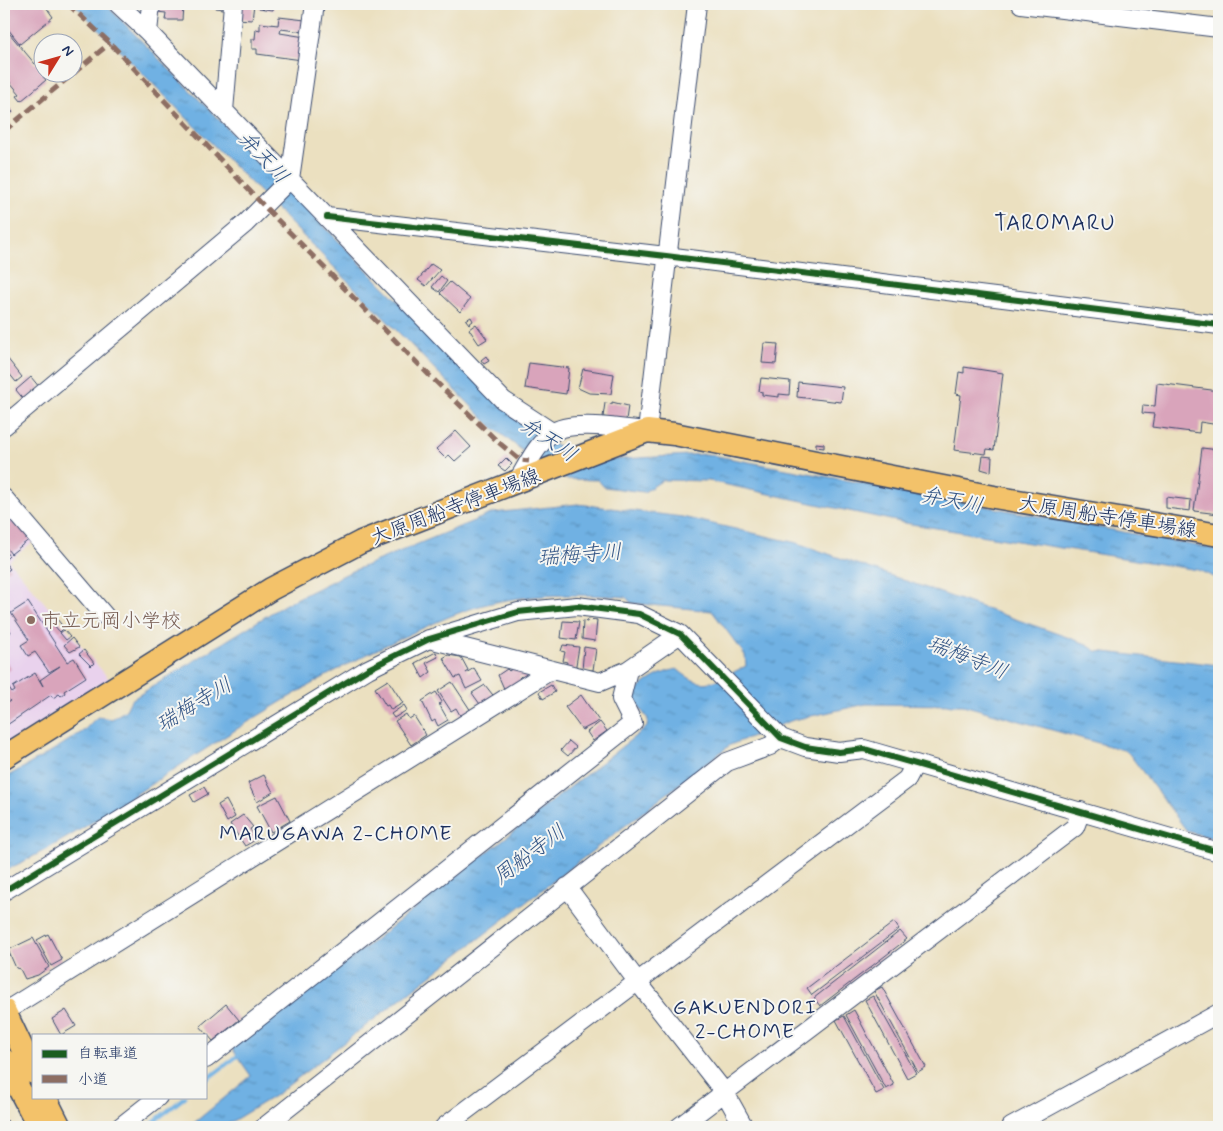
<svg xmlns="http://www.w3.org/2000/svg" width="1223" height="1131" viewBox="0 0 1223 1131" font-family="Mynerve,'Klee One',sans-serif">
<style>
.built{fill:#e9d2ed}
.water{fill:url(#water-ripples);stroke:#4570a0}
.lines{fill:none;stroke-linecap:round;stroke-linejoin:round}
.stream{stroke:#6fb1e3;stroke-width:4}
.building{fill:#d9a4bb}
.minor-casing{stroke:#3a4a6d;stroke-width:20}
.major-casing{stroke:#3a4a6d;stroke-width:25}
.minor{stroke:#fff;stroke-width:18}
.major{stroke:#f3c26a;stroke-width:22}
.quiet{stroke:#8d6e63;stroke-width:5;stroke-dasharray:10 5;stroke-linecap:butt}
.cycleway-casing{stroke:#f6f6f2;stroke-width:9}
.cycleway{stroke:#1b5e20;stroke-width:6}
.education-dot{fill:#8d6e63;stroke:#f6f6f2;stroke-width:2}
.labels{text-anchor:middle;stroke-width:4;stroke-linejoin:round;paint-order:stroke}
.street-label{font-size:20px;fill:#1b2f5e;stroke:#f6f6f2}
.education-label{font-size:20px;fill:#785e54;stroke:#f6f6f2;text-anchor:start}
.water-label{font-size:21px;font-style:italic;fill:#345686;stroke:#f6f6f2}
.neighbourhood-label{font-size:21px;letter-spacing:1px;fill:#1b2f5e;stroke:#f6f6f2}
.quarter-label{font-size:22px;letter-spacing:1px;fill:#1b2f5e;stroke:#f6f6f2}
</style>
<defs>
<pattern id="water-ripples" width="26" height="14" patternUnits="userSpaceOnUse" patternTransform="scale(1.25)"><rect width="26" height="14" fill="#6fb1e3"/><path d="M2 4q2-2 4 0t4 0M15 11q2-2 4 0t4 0" fill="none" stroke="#5a90bb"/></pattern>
</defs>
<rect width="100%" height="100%" fill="#f6f6f2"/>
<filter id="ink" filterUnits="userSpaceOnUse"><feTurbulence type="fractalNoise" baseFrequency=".02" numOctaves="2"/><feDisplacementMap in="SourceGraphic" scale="10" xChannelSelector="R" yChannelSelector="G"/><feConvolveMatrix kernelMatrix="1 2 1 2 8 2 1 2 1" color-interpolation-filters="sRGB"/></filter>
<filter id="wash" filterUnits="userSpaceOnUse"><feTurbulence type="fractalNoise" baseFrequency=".0096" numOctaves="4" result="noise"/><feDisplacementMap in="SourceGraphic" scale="20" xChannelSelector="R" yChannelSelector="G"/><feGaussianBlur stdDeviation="1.12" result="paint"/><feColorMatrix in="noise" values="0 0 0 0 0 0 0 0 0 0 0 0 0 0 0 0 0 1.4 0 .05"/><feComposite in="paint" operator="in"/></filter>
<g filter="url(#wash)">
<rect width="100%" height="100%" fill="#ebe0c0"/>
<path class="built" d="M4,503L35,540L9,561L109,679L4,747Z"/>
<path class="water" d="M74,4H105L503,408L552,444L606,460L706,454L1219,550V579L1198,570L905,523L709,481L663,480L644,492L604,487L598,480L565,479L537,462L491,426Z
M578,504L682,517L797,543L1084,643L1096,651L1219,665V840L1187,831L1127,751L963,705L866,704L793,720L730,745L277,1094L223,1127H189L251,1076L229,1044L280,1013L316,986L647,727L648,719L632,698C639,683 661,672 677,669C706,694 715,680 746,666L745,655L712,611L631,603L626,597C579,594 530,593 483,605C454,613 426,627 399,639C318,676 244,724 170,772C116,807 62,844 4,871V778C31,764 56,749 82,732C88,728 91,721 98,717L112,719L126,710L131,700L284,605L350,572L493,513Z"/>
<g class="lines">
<path class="stream" d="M206,1080L240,1054
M147,1127L185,1097"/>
</g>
<g id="blocks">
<path class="building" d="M4,4H44L53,17L20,44L4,24Z
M167,4L183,5L182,20H165L166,13L157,12L158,5L166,6Z
M215,4H231L230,10L215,8Z
M238,4H254L252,20L236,19Z
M259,4H274L273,10L259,8Z
M279,17L305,20L304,32L281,29L280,33L305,37L302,60L257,54V49H252V39H255L256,29L260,30V23L278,25Z
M4,27L35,64L39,61L42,65V72H47L43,77L46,80L21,101L17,96L20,94L4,75Z
M4,101L13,112L4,121Z
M431,264L440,270L426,286L418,280Z
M441,276L447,281L439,292L432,287Z
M450,282L470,299L460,312L440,293Z
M471,317L473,321L469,324L466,320Z
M476,324L487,339L479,344L469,329Z
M764,343L778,344L776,364L762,363Z
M486,356L489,361L484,364L481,360Z
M7,358L22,377L16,382L4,367V361Z
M529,363L569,368L566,394L525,388Z
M964,367L1003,373L994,450L987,449L986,454L954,450L961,395L956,394L959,372L964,373Z
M583,369L614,374L611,394L589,393L578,388Z
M31,377L40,388L25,401L16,390Z
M761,378L790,381L789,395L779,394V397L762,395V392L759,391Z
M798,382L843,387L841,402L797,397Z
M1157,383L1219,391V425L1200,422L1199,433L1152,427L1154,414L1142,413L1143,405L1155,406Z
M612,402L628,406L626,420L603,417L605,403L612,404Z
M456,431L471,447L455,461L449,455L445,458L436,449Z
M816,443L824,444V448L816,447Z
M1202,448L1219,450V514L1194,511Z
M983,456L992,457L991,472L981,469Z
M506,458L512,464L505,471L498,466Z
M1166,497L1191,500L1190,511L1166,508Z
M5,513L10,519L4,525V514Z
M15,520L31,538L11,554L4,545V529Z
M4,550L9,556L4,561Z
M5,563L10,569L7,571L4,567Z
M28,602L67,662L74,658L86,677L64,691L65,693L61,696L59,694L53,698L51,695L4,727V705L10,701L8,699L4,702V681L12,693L15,691L13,687L35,673L43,686L40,680L60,666L49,672L35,652L28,656L21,645L29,640L11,613Z
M57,619L64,628L60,632L52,623Z
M588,619L597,620L595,641L582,639L583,621L587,622Z
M4,621L11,632L5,635L4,633Z
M563,621L579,622L576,640L561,638Z
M64,630L70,637L66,640L60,633Z
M72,638L79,647L70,652L64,645Z
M563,645L579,647L575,671L566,668L567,662L563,661L565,652L561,651Z
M584,647L596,649L593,670H582Z
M84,650L94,663L91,666L79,654Z
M436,652L438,657L426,663L431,672L423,678L415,663Z
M448,655L461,657L468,670L466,673L474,668L482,681L466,689L460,676L455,678L443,658Z
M4,658L11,669L4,673Z
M513,668L535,675L524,682L521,676L519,678L522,682L506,693L498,675L507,669L509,671Z
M388,680L403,703L391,710L388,705L386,706L375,688Z
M452,682L471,711L461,717L456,708L451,711L438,691Z
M485,685L496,699L482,707L472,693Z
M551,685L555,692L543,699L539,692Z
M436,692L442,702L439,704L448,720L438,726L435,720L432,722L422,701Z
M581,695L599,721L582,730L565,707Z
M404,705L407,710L394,718L391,714Z
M406,714L409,719L414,716L426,735L411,745L395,721Z
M600,722L607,731L593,741L587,732Z
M569,741L576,747L568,756L561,750Z
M264,775L273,792L257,802L248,783Z
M204,787L208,794L194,802L190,795Z
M277,796L290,821L271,832L257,806Z
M226,800L235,817L227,822L218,805Z
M243,815L253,827L250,829L257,839L245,846L230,824Z
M894,922L899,929L812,995L807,988Z
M900,931L907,939L820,1006L814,998Z
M48,934L62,960L51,966L37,940Z
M33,938L49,967L38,975L25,979L20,969L16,968L8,950Z
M882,987L926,1067L918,1072L874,991Z
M873,996L916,1073L907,1078L865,1000Z
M226,1004L239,1020L213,1041L200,1026Z
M66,1010L76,1026L61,1035L52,1019Z
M854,1010L894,1085L886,1089L846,1015Z
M844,1016L884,1090L876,1094L836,1020Z
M7,1120L9,1127H4V1123Z"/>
</g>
</g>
<g filter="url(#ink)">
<use href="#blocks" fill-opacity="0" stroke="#3a4a6d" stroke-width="1"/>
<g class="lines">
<defs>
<path id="minor" d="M118,4L148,32L503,400L552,432
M1021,4L1219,28
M148,32L151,4
M224,111L233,4
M327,217L666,256L1219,325
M4,426L246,223L290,179L315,4
M518,480C527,465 537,444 552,433C570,419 624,429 647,431L697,4
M4,498L105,616
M429,639L600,682L628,670L680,634
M567,887L637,981L725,1093L744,1127
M4,891L368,669L429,639L518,612L577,606L639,614L680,634L781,738L805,747L839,752L864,749L1219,852
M4,1012L551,670
M206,1059L633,723L621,699L628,670
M120,1127L158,1097
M264,1127L727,762L770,746L781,738
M444,1127L907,779L915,764
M679,1127L1075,827L1081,811
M1011,1127L1219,1013"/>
<path id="major" d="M4,757L271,589L361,542L647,431L674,434L994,497L1219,535
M4,1010L34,1073
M4,1060L39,1127
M45,1097L60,1127"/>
</defs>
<use href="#minor" class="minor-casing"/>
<use href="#major" class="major-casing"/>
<use href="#minor" class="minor"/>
<use href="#major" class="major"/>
<path class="quiet" d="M68,4L110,43L264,206L429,375L498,442L520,460L529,461
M4,131L110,43"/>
<defs>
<path id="cycleway" d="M327,217L666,256L1219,325
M4,891L368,669L429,639L518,612L577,606L639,614L680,634L781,738L805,747L839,752L864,749L1219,852"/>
</defs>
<use href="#cycleway" class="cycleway-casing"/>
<use href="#cycleway" class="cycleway"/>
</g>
</g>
<circle class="education-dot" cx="31" cy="620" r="5"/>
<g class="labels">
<g class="street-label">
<text transform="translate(455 506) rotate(-21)" y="7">大原周船寺停車場線</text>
<text transform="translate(1108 516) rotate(9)" y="7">大原周船寺停車場線</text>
</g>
<g class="education-label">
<text x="41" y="627">市立元岡小学校</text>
</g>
<g class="water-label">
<text transform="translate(264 157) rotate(47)" y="7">弁天川</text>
<text transform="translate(549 439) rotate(34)" y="7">弁天川</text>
<text transform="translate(952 500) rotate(11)" y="7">弁天川</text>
<text transform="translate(580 554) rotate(-4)" y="7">瑞梅寺川</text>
<text transform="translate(968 657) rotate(22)" y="7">瑞梅寺川</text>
<text transform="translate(194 704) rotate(-31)" y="7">瑞梅寺川</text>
<text transform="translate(529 854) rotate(-37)" y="7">周船寺川</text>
</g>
<g class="neighbourhood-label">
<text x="336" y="840">MARUGAWA 2-CHOME</text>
<text x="745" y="1014">GAKUENDORI<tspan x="745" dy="24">2-CHOME</tspan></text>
</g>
<g class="quarter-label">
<text x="1055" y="230">TAROMARU</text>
</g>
</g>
<rect width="1223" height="1131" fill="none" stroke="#f6f6f2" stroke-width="20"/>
<rect x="32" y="1034" width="175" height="65" fill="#f6f6f2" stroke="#9ea6b7"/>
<rect x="42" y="1050" width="25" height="8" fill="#1b5e20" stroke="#9ea6b7"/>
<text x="78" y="1058" font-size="15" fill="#1b2f5e">自転車道</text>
<rect x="42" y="1075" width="25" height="8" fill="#8d6e63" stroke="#9ea6b7"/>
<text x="78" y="1084" font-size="15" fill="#1b2f5e">小道</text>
<g transform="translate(58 58) rotate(53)"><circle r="24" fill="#f6f6f2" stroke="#9ea6b7"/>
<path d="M0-4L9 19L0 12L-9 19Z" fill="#c8321e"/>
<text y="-8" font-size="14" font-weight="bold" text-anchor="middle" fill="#1b2f5e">N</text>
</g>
</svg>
